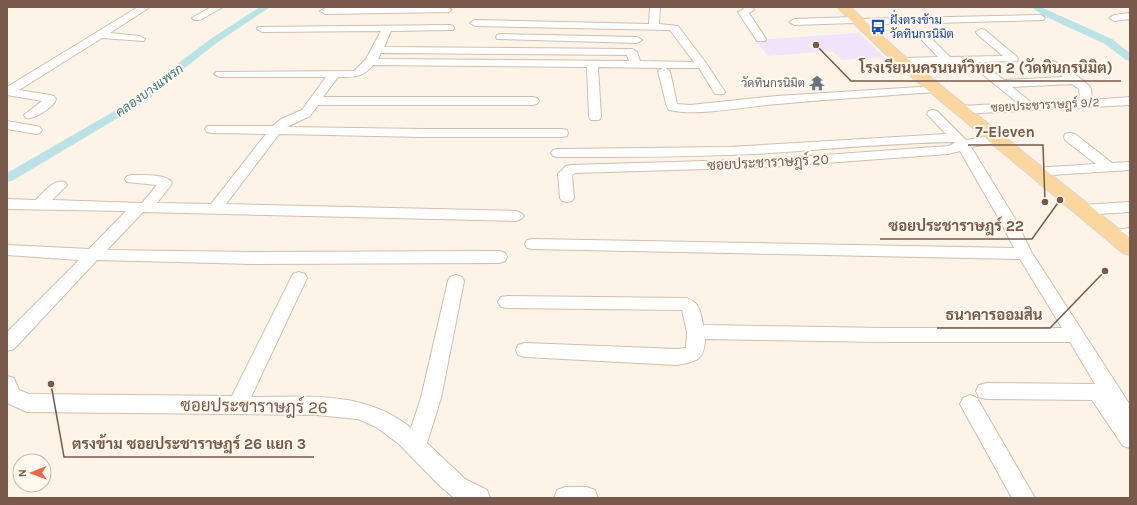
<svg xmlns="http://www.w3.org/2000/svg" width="1137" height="505" viewBox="0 0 1137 505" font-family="Karla,Sarabun,sans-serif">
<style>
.education{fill:#f1e3f9}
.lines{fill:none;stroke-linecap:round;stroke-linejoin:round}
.canal{fill:#bbe3e7;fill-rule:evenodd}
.minor-casing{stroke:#d2bdaf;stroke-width:2}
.major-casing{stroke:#dcd4d0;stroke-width:2}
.minor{fill:#fff;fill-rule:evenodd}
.major{fill:#fcd69f;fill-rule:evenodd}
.labels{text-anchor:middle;stroke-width:4;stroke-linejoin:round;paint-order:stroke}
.far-transit-label{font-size:12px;fill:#164399;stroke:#fff8ee;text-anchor:start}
.far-worship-label{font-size:12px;fill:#5b616d;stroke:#fff8ee;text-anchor:end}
.far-street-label{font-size:12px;fill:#78594a;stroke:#fff8ee}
.far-water-label{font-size:13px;font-style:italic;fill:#407b84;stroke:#fff8ee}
.street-label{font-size:14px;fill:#78594a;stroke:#fff8ee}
.near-street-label{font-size:17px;fill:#78594a;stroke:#fff8ee}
.leader{fill:none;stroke:#78594a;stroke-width:1.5}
.callout-dot{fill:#78594a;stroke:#fff8ee;stroke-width:1.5}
.callout-label{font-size:15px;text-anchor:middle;font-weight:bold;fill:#78594a;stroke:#fff8ee;stroke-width:4;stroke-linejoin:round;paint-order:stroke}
</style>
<rect width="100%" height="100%" fill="#fdf4e7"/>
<path class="education" d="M859,33L884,57L842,60L832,51L768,56L755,40Z"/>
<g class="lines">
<path class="canal" d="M260,7H270L218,42L177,74L159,91L138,106L12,181L7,182V173L130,102L151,87L169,70L212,38Z
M1031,7H1041L1112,39L1130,53V61L1126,60L1105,44L1044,16Z"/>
<defs>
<path id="minor" d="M138,7H150L110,33L140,36L145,39L144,41L102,38L19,90L50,95L54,96L56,99C54,107 34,120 26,118L24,115L42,101L7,95V87Z
M211,7H223L200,20H194L192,18Z
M446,7L449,8L451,10L449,12L325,14L320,11L325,8Z
M650,7H660L659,24L678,26L706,63L725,92L723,94H715L699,68H665L670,71L677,104L690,105L777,96L936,86L940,87L942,89L940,91L936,92C883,96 830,99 778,104C746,106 699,117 669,110L667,107L658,71L663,68L598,67L601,117L599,120H591L589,117L587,67L373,65C363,78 353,77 338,77L323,97H533L537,98L539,101L537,104L533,105H318L310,116L287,127L422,129H562L567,130L568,133L567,136L562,137H422L279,134L226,204L516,211L521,213L524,216L521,219L516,221L143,212L107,250L253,252L499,251L505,253L507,257L505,261L499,263L253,264L97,260L14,349L7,351V332L79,260L7,255V245L89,249L126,211L7,209V199L36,200C44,192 53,179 65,182L67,185L52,200L142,203L157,185L127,182L125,179L127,176L132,175C142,175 166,174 172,182L171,185L157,203L211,204L266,134L211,133L207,132L205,129L207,126H273L281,119L302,110L326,77H220L214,74L216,72L354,71L366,59L381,31L262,32L257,29L258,27L449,25L453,26L454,28L453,30L391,31L384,47L632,49L637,52L640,61L694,62L670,30L475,26L470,23L475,20L649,24ZM381,53L627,55L629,61L378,59Z
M743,7H753L754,10L749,13L766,39L765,41H757L738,12L744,9Z
M1130,13V19L1114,21L1109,18L1114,15Z
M1040,15L1043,16L1045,18L1043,20L858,25L854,23L794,25L789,22L794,19L856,17L860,19Z
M981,29L985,30L1017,57L1018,59L1017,61L902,64L897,61L902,58L938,57L915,33L920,30L924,31L950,57L1003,56L977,34L976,32Z
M501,34L637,37L642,40L637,43L497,39L496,37L497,35Z
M1052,61C1058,62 1088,83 1090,87C1092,91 1092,96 1090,100L1130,97V105L961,114L957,113L955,110L957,107L961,106L1018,103L976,69L975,67L976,65H984L1004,80L1063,77L1047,64ZM1072,84L1079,89L1080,96L1078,100L1032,103L1012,87Z
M933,110L937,111L966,140L996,135L1001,136L1002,139L1001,142L971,147L1014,217L1032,253L1130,405V448L1123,446L1092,400L986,399L979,397L976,391L979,385L986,383L1095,384L1070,342H884L705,339C704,361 697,361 677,365L525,357L518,355L516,350L518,345L525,343L677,349L686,348L687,332L682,310L507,308L501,307L498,302L501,297L507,296L686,298C700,302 701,313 703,325L884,328H1062L1020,259L533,249L527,248L525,244L527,240L533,239L1014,248L998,217L960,151L948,154L770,167L575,173L572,175L574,198L572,201L567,202L562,201L560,198L558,174L566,166L571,165L770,159L948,146L955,143L954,142C887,143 821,150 754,154C689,157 624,157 558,157L553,156L551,153L553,150L558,149L730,147L946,134L927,114L929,111Z
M7,121L36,126L40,127L42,130L40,133L36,134L7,129Z
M1070,133L1075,134L1112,163L1130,162V170L1035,176L1030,175L1028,172L1030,169L1035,168L1096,164L1065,140L1064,137L1065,134Z
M1130,202V212L1083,215L1078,213L1076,210L1078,207L1083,205Z
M1130,228V238L1114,240L1109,239L1106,235L1109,231Z
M299,272L305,274L307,278L251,397C308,397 364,390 411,428L421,398L448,281L450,277L456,275L462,277L464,281L441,398L427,443L465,479L487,490L490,498H454L439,485L399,444L376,427L358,419L317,415L27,412L7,403V376L14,378L19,390L29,394L232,396L293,274Z
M970,395L977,398L1035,498H1012L960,404L963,398Z
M565,487H587L595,490L598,498H554L557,490Z"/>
<path id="major" d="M837,7H850L904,56L1130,238V255L1123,253L894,62Z"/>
</defs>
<use href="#minor" class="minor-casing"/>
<use href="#major" class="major-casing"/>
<use href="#minor" class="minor"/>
<use href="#major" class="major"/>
</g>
<defs>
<symbol id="bus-bare" viewBox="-9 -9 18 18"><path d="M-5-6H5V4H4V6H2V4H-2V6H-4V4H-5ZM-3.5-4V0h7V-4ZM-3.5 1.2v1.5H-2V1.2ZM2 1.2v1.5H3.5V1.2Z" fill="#1a4fb4" stroke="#fff8ee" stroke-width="2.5" paint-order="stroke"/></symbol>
<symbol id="temple-bare" viewBox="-9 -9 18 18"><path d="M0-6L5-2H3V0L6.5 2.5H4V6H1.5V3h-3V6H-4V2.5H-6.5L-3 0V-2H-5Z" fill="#6b7280" stroke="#fff8ee" stroke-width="2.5" paint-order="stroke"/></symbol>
</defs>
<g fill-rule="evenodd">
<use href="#bus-bare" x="867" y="16" width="22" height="22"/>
<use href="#temple-bare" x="806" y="72" width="22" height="22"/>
</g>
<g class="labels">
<g class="far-transit-label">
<text x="890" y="24">ฝั่งตรงข้าม<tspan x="890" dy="14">วัดทินกรนิมิต</tspan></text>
</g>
<g class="far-worship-label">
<text x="805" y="87">วัดทินกรนิมิต</text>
</g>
<g class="far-street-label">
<text transform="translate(1045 105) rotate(-3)" y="4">ซอยประชาราษฎร์ 9/2</text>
</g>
<g class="far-water-label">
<text transform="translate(149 90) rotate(-36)" y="5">คลองบางแพรก</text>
</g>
<g class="street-label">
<text transform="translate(768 162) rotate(-3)" y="5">ซอยประชาราษฎร์ 20</text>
</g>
<g class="near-street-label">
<text transform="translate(254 406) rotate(1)" y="6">ซอยประชาราษฎร์ 26</text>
</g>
</g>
<path class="leader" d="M816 45L851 81H1121M1045 202L1043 145H968M1060 200L1032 239H880M1105 271L1050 328H937M51 384L64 457H314"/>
<g class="callout-dot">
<circle cx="816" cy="45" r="4"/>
<circle cx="1045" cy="202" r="4"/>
<circle cx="1060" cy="200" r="4"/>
<circle cx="1105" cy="271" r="4"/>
<circle cx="51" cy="384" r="4"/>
</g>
<g class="callout-label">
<text x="986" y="73">โรงเรียนนครนนท์วิทยา 2 (วัดทินกรนิมิต)</text>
<text x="1005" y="137">7-Eleven</text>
<text x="956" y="231">ซอยประชาราษฎร์ 22</text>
<text x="994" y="320">ธนาคารออมสิน</text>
<text x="189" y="449">ตรงข้าม ซอยประชาราษฎร์ 26 แยก 3</text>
</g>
<rect width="1137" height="505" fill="none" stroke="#78594a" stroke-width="16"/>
<g transform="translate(32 473) rotate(269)"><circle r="19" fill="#fff8ee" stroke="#c9b8ac"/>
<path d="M0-3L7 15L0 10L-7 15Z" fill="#e9674a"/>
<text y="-6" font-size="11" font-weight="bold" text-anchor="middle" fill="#78594a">N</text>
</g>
</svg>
